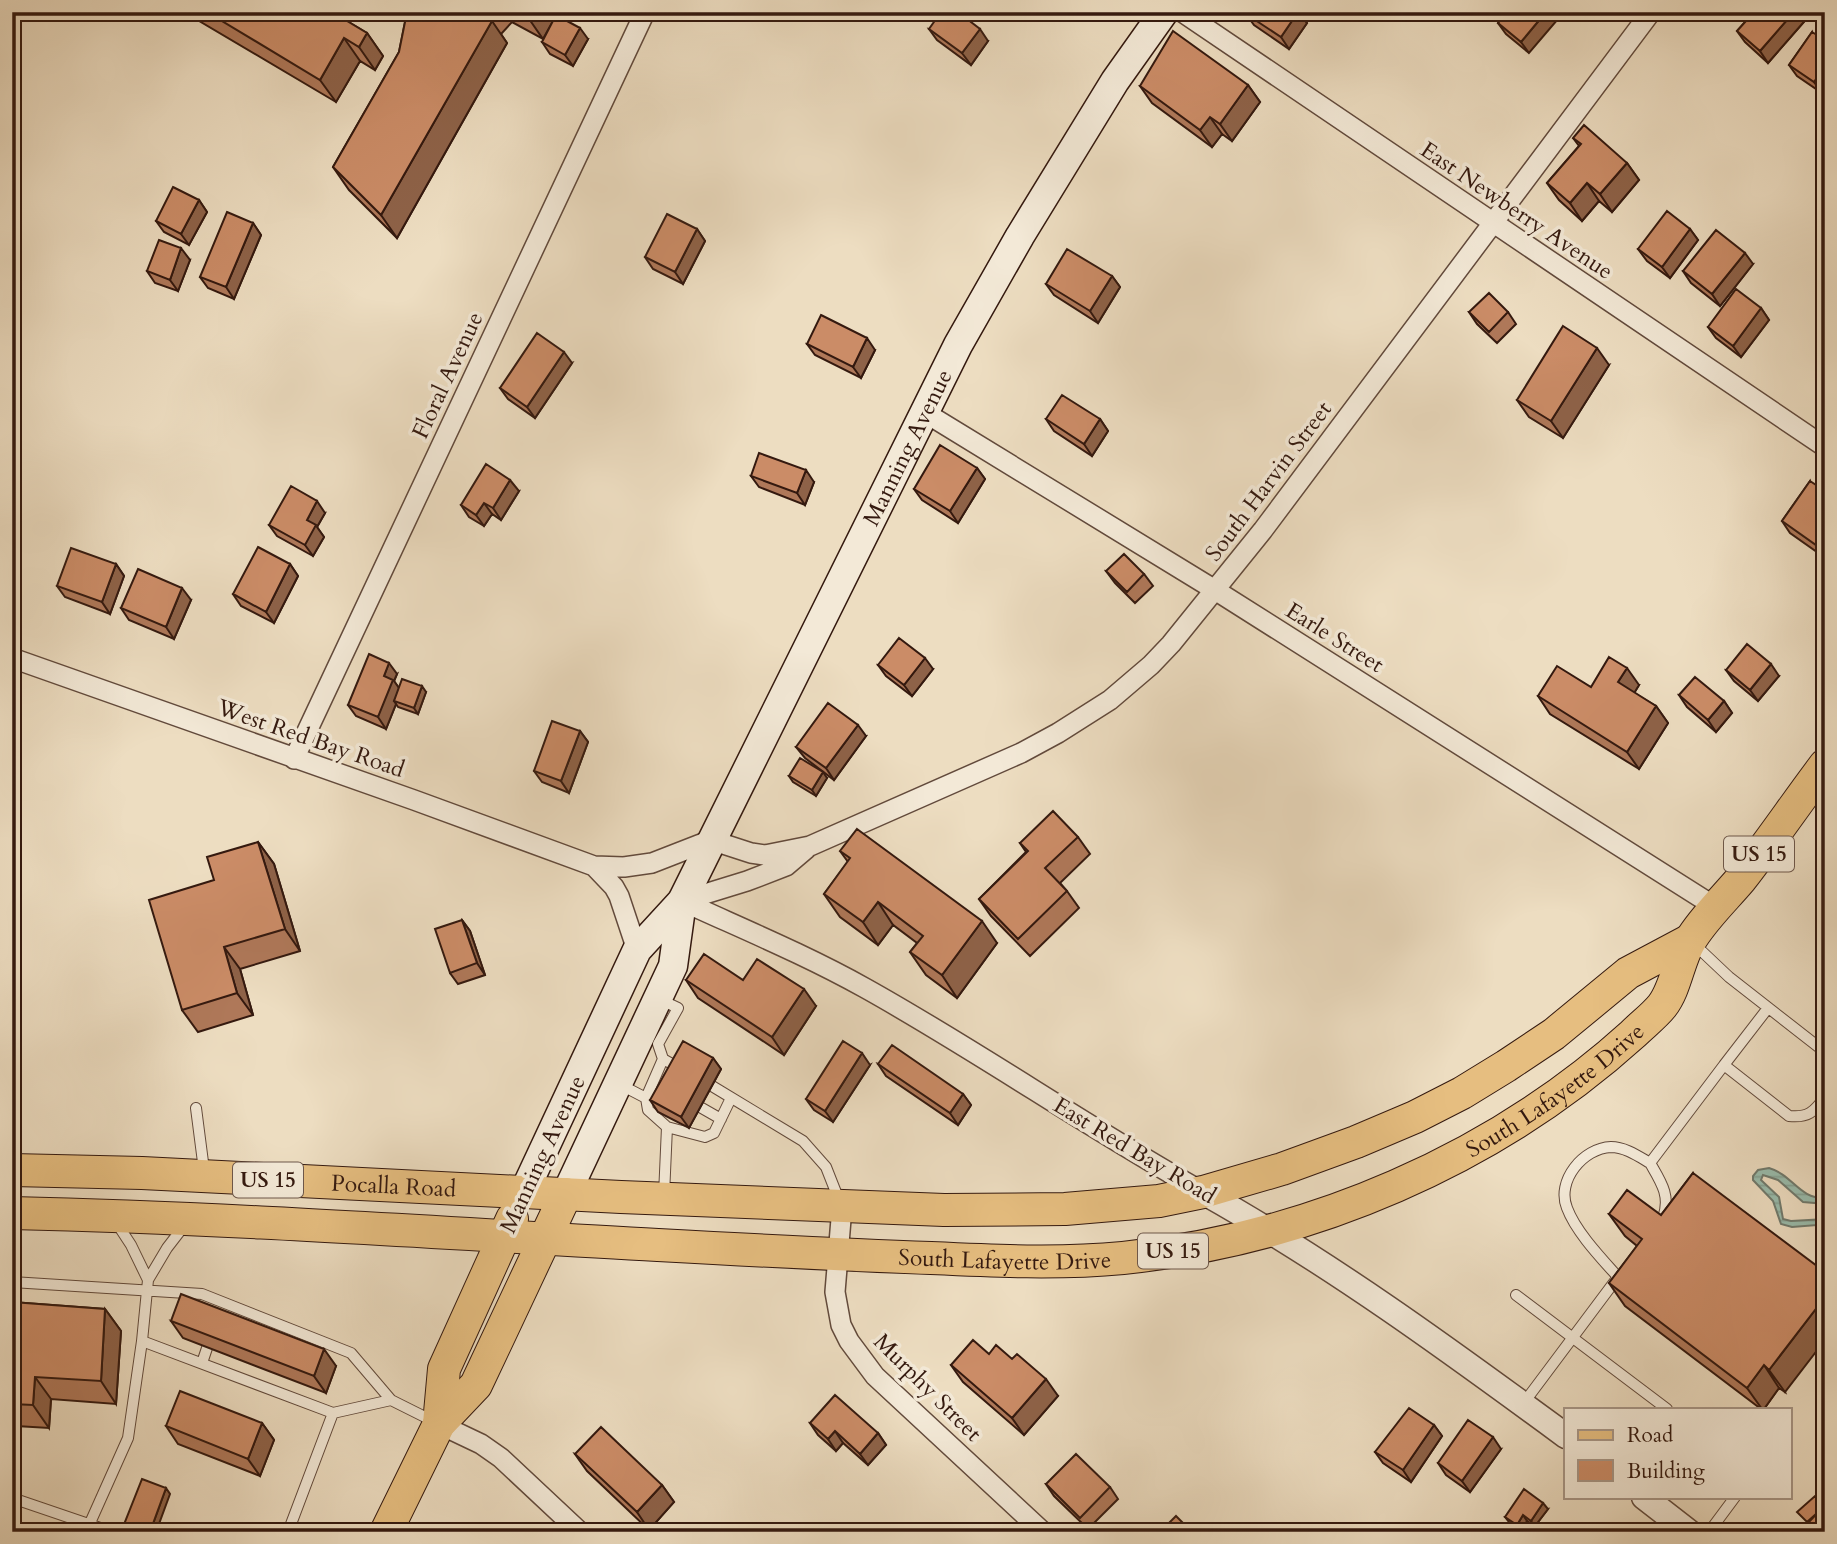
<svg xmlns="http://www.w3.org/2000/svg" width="1837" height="1544" viewBox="0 0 1837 1544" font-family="Cardo,serif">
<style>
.water{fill:url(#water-rules);stroke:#717b6e;stroke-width:2}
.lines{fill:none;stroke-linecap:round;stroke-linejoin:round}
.service-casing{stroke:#624a3c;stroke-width:12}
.minor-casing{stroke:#624a3c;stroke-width:22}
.tertiary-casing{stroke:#624a3c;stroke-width:27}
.secondary-casing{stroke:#34190f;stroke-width:31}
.primary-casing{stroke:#34190f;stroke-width:34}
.service{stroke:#f3e9d7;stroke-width:10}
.minor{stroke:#f3e9d7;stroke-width:19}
.tertiary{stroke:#f3e9d7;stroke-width:24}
.secondary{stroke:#f3e9d7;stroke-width:28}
.primary{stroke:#e6be80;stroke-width:32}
.wall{fill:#af7859;stroke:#34190f;stroke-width:2}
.shaded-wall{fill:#8e6248;stroke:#34190f;stroke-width:2}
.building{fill:#cb8c67;stroke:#34190f;stroke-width:2}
.labels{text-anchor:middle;stroke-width:7;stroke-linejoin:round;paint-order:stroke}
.shield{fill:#f3e9d7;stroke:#6d574b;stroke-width:2}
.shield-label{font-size:21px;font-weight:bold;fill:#34190f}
.street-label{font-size:23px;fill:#34190f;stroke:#f3e9d7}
</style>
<defs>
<pattern id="water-rules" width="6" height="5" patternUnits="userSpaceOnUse" patternTransform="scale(1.75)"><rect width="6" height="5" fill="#9abdad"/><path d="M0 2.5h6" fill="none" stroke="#85a294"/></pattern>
</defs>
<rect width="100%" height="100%" fill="#edddc1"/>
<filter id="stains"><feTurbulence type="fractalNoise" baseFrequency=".00286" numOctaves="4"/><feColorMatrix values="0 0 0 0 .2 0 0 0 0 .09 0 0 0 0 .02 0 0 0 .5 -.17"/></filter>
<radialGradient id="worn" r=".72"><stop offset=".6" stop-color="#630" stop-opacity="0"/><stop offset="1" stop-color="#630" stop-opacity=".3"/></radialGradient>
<path class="water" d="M1769,1168C1793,1175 1799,1199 1825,1198V1204L1803,1202L1778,1180L1763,1175L1761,1180L1779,1197L1783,1219L1791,1221L1825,1219L1824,1230H1818L1817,1225L1792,1227L1781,1224L1773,1201L1753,1180V1176L1758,1170Z"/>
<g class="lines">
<defs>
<path id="service" d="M1693,943L1729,977L1825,1052
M661,1000L678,1008L658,1044L663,1059L681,1069
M1768,1008L1724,1065L1789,1116C1808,1118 1814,1112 1825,1097
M663,1059L646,1098L648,1110L667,1127
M619,1084L646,1098
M712,1086L803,1141L826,1167L839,1200
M700,1107L721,1119
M196,1108L204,1170
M1650,1163C1661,1182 1671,1196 1663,1218
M664,1195L667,1127L705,1137L714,1133L731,1098
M116,1222L131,1245L148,1280
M12,1282L202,1294L351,1353L391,1400L435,1422
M1516,1295L1667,1409
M142,1341L333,1413L391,1400
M202,1363L207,1348
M1523,1404L1618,1277C1601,1258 1576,1232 1567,1208C1556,1181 1583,1148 1611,1147C1625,1147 1638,1156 1650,1163L1724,1065
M12,1498L112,1532
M90,1523L128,1438L142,1341L148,1280L167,1248L184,1226
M288,1532L333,1413
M1709,1532L1735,1497"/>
<path id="minor" d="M1182,12L1825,447
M924,412L1215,590L1717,908
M12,658L414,800L594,866L624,867L652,863L711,840L751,853L765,855L810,846L1021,753L1058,733L1110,700L1151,665L1171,644L1263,530L1651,12
M294,759L645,12
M594,866L614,887L619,896L637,950
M682,901C743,929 806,955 865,988C980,1052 1088,1128 1203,1192
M682,901L747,881L786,866L806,849
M842,1207L835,1292L841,1325L849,1341L875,1376L1043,1532
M439,1424L481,1444L501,1458L580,1532"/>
<path id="tertiary" d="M1203,1192C1330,1263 1449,1350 1566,1436
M1644,1497L1689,1532"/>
<g id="secondary">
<path id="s1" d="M524,1192L637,950L682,901L958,345L1020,236L1115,81L1164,12"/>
<path d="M566,1194L673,966L682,901"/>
</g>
<g id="primary">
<path id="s2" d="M12,1170L142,1173L621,1197L944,1210L1065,1209L1159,1201L1203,1192L1282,1169L1356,1142L1415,1117L1462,1093L1506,1066L1554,1034L1628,973L1690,940"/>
<path id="s3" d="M12,1213C228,1218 443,1233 658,1245C749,1250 840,1255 931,1258C995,1261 1059,1264 1123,1258C1309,1239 1494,1160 1633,1034C1642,1025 1654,1016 1662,1006C1676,988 1678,961 1690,941C1702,920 1725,898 1741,879C1770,842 1797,802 1825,765"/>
<path d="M439,1424L444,1369L512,1219"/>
<path d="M386,1532L439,1424L476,1385L566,1194"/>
</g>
</defs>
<use href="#service" class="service-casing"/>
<use href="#minor" class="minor-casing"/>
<use href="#tertiary" class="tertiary-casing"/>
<use href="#secondary" class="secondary-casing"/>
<use href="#primary" class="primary-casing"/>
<use href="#service" class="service"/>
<use href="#minor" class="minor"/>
<use href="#tertiary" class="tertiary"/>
<use href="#secondary" class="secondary"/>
<use href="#primary" class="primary"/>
</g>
<path class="wall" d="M184,12H332L367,33L383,56L375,70L360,61L336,102Z
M407,12H558L543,39L512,22L501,34L507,43L397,238L349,190L333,167L399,52Z
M1247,12H1299L1307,23L1289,49L1254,25L1246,14Z
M1507,12L1529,53L1506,34L1498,23Z
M1754,12H1807L1809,16L1768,63L1745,42L1737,31Z
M929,29L988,41L971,65L937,40Z
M1812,32L1822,93L1797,76L1789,65Z
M588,39L573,66L550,54L542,42Z
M1248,85L1260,102L1232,141L1222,134L1212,147L1152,103L1140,86Z
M1573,138L1627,163L1639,180L1612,212L1599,201L1582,221L1559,200L1547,183L1579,146Z
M199,200L207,212L189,245L164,232L156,221Z
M253,223L261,235L234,299L208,288L200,277Z
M697,229L705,241L683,284L653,269L645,257Z
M1690,229L1698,240L1670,278L1647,261L1638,249Z
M190,260L178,291L155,283L147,271Z
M1753,264L1720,306L1691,283L1683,271Z
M1112,276L1120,287L1098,323L1054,295L1046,284Z
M1761,308L1769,320L1741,357L1716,338L1708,327Z
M1469,312H1508L1516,324L1497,343L1477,324Z
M807,344L875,350L861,378L815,355Z
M572,363L535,418L508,399L500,388Z
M1609,365L1563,438L1529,417L1517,400Z
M1046,419H1100L1108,431L1092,456L1054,431Z
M977,468L985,479L958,523L922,500L914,489Z
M751,476L814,482L805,505L759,487Z
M1810,481L1824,557L1790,533L1782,521Z
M519,491L501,520L492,514L484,526L469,517L461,505Z
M325,513L317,527L324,537L313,556L277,536L269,525Z
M116,564L124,576L110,614L65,597L57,586Z
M290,564L298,576L274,623L241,606L233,594Z
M1106,571L1144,574L1153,586L1135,603L1115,583Z
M191,600L174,639L129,620L121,608Z
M878,665L933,669L912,696L886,676Z
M1726,670L1779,676L1758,701L1734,681Z
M397,674L394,681L399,688L426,692L418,714L398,707L396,704L386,729L356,716L348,705Z
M1639,685L1634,693L1656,706L1668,723L1639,769L1550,714L1538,696L1591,687Z
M1679,695L1724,701L1732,713L1716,732L1687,707Z
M580,731L588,742L569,793L542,782L534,771Z
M866,736L834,780L805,758L796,747Z
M789,776L827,778L816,796L793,782Z
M1078,837L1090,854L1060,883L1067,891L1079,908L1030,956L991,916L979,899L1026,852L1020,843Z
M258,842L274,864L300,951L240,969L253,1015L198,1032L182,1010L214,880Z
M840,851L997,943L957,998L926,975L910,952L917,943L893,925L878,945L840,917L824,894L848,862Z
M462,920L470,931L485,975L458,984L450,973Z
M686,980H743L816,1006L784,1055L698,998Z
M713,1058L721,1069L689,1128L658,1112L650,1100Z
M878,1064L963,1094L971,1105L958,1125L886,1076Z
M870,1065L833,1122L814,1110L806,1099Z
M1693,1173L1785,1392L1779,1388L1764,1409H1761L1625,1306L1609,1283L1637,1246L1625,1236L1609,1214L1661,1215Z
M12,1302L105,1309L121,1331L116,1404L51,1399L49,1428L16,1426L12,1421Z
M171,1321L336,1366L326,1393L183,1338Z
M989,1354L1012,1359L1058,1396L1024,1435L963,1382L951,1365Z
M262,1423L274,1440L260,1476L178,1444L166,1426Z
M810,1423L878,1433L886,1445L868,1465L843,1443L836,1451L818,1435Z
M1434,1425L1442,1436L1411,1482L1383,1463L1375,1452Z
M1501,1449L1470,1492L1446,1475L1438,1463Z
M575,1454L662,1485L674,1502L649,1530L587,1471Z
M1046,1484L1110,1487L1118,1499L1088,1529L1054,1496Z
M1548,1509L1535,1526L1527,1521L1521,1530L1509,1522L1505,1517Z"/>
<path class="shaded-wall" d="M529,12H558L543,39L527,16Z
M1298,12L1307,23L1289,49L1281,37Z
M1546,12H1564L1529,53L1521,42Z
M1794,12H1807L1809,16L1768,63L1760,51Z
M492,21L507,43L397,238L381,215Z
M580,28L588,39L573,66L565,55Z
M980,29L988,41L971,65L962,53Z
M367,33L383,56L375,70L359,47Z
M344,38L360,61L336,102L320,80Z
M1825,66V89L1822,93L1814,82Z
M1248,85L1260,102L1232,141L1220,124Z
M1210,117L1222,134L1212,147L1200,130Z
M1627,163L1639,180L1612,212L1600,194Z
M1587,183L1599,201L1582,221L1570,203Z
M199,200L207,212L189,245L181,234Z
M253,223L261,235L234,299L226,287Z
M697,229L705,241L683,284L675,272Z
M1690,229L1698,240L1670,278L1662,267Z
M181,248L190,260L178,291L170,280Z
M1745,253L1753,264L1720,306L1712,294Z
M1112,276L1120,287L1098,323L1090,311Z
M1761,308L1769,320L1741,357L1733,346Z
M867,338L875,350L861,378L853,367Z
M1597,348L1609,365L1563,438L1551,421Z
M564,352L572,363L535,418L527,407Z
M1100,419L1108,431L1092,456L1084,444Z
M977,468L985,479L958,523L950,511Z
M806,470L814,482L805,505L797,493Z
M510,480L519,491L501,520L493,508Z
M317,501L325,513L317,527L324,537L313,556L305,545L307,520Z
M484,503L492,514L484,526L476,515Z
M1825,533V556L1824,557L1816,545Z
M116,564L124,576L110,614L102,602Z
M290,564L298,576L274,623L266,612Z
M182,588L191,600L174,639L166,627Z
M925,658L933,669L912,696L904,685Z
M389,663L397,674L394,681L401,691L394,701L396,704L386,729L378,717L384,676Z
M1771,664L1779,676L1758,701L1750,690Z
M1627,668L1639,685L1630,700L1618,682Z
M422,686L426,692L418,714L414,708Z
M1724,701L1732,713L1716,732L1708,720Z
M1656,706L1668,723L1639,769L1627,752Z
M858,725L866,736L834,780L826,768Z
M580,731L588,742L569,793L561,781Z
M823,772L827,778L816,796L812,790Z
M258,842L274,864L300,951L285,929Z
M878,902L893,925L878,945L863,922Z
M462,920L470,931L485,975L477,963Z
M982,921L997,943L957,998L942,975Z
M224,947L240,969L253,1015L237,993Z
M804,989L816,1006L784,1055L772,1037Z
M862,1053L870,1065L833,1122L825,1111Z
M713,1058L721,1069L689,1128L681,1117Z
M963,1094L971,1105L958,1125L950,1113Z
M1825,1297V1340L1785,1392L1769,1370Z
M105,1309L121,1331L116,1404L101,1381Z
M324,1349L336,1366L326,1393L314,1376Z
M1764,1365L1779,1388L1764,1409H1762L1747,1388Z
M35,1377L51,1399L49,1428L33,1405Z
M1046,1379L1058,1396L1024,1435L1012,1418Z
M262,1423L274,1440L260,1476L248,1459Z
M1434,1425L1442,1436L1411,1482L1403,1470Z
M835,1431L843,1443L836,1451L828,1439Z
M878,1433L886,1445L868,1465L860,1454Z
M1493,1437L1501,1449L1470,1492L1462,1481Z
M662,1485L674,1502L649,1530L637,1512Z
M166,1488L170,1494L156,1532H150Z
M1543,1503L1548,1509L1535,1526L1531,1521Z
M1523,1515L1527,1521L1521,1530L1517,1525Z"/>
<path class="building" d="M207,12H332L367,33L359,47L344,38L320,80Z
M407,12H484L492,21L381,215L333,167L399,52Z
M519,12H529L527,16Z
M941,12H958L980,29L962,53L929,29Z
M1247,12H1298L1281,37L1246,14Z
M1507,12H1546L1521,42L1498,23Z
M1754,12H1794L1760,51L1737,31Z
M556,15L580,28L565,55L542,42Z
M1173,31L1248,85L1220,124L1210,117L1200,130L1140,86Z
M1812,32L1825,40V66L1814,82L1789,65Z
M1584,125L1627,163L1600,194L1587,183L1570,203L1547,183L1581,144L1573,138Z
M173,187L199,200L181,234L156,221Z
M1667,211L1690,229L1662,267L1638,249Z
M227,212L253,223L226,287L200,277Z
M667,214L697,229L675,272L645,257Z
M1716,230L1745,253L1712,294L1683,271Z
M159,240L181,248L170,280L147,271Z
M1067,249L1112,276L1090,311L1046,284Z
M1736,289L1761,308L1733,346L1708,327Z
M1489,293L1508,312L1489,332L1469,312Z
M821,315L867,338L853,367L807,344Z
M1563,326L1597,348L1551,421L1517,400Z
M537,333L564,352L527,407L500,388Z
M1062,395L1100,419L1084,444L1046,419Z
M940,445L977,468L950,511L914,489Z
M759,453L806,470L797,493L751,476Z
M486,464L510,480L493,508L484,503L476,515L461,505Z
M1810,481L1825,491V533L1816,545L1782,521Z
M291,486L317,501L307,520L316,525L305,545L269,525Z
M258,547L290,564L266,612L233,594Z
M71,548L116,564L102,602L57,586Z
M1124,554L1144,574L1127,592L1106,571Z
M138,569L182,588L166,627L121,608Z
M899,638L925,658L904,685L878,665Z
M1747,644L1771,664L1750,690L1726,670Z
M369,654L389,663L384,676L393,680L378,717L348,705Z
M1609,657L1627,668L1618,682L1656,706L1627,752L1538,696L1557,666L1591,687Z
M1695,677L1724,701L1708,720L1679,695Z
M402,679L422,686L414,708L394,701Z
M828,703L858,725L826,768L796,747Z
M552,721L580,731L561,781L534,771Z
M800,758L823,772L812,790L789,776Z
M1053,811L1078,837L1045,868L1067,891L1018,939L979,899L1028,851L1020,843Z
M857,829L982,921L942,975L910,952L923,936L878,902L863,922L824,894L850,858L840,851Z
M258,842L285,929L224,947L237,993L182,1010L149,900L214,880L207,857Z
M462,920L477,963L450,973L435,929Z
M704,954L743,980L757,959L804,989L772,1037L686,980Z
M683,1041L713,1058L681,1117L650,1100Z
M843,1041L862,1053L825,1111L806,1099Z
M892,1045L963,1094L950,1113L878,1064Z
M1693,1173L1825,1272V1297L1769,1370L1764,1365L1747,1388L1609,1283L1642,1239L1609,1214L1627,1190L1661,1215Z
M181,1294L324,1349L314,1376L171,1321Z
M12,1302L105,1309L101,1381L35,1377L33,1405L12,1404Z
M973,1340L989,1354L996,1345L1012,1359L1017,1354L1046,1379L1012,1418L951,1365Z
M180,1391L262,1423L248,1459L166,1426Z
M835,1395L878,1433L860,1454L835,1431L828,1439L810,1423Z
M1409,1408L1434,1425L1403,1470L1375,1452Z
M1468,1420L1493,1437L1462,1481L1438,1463Z
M601,1427L662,1485L637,1512L575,1454Z
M1076,1454L1110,1487L1080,1518L1046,1484Z
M142,1479L166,1488L150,1532H121Z
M1524,1489L1543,1503L1531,1521L1523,1515L1517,1525L1505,1517Z
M1815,1496L1825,1506L1807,1522L1797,1512Z
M1825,1505V1529L1822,1532H1815L1807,1524Z
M1176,1516L1192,1532H1160Z"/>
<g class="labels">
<g class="shield">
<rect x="1724" y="836.5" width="70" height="35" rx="5"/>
<rect x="233" y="1162.5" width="70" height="35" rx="5"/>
<rect x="1138" y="1233.5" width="70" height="35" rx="5"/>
</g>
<g class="shield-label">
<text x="1759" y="861">US 15</text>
<text x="268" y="1187">US 15</text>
<text x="1173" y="1258">US 15</text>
</g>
<g class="street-label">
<text transform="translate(1517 210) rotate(34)" y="8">East Newberry Avenue</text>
<text transform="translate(447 375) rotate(-65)" y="8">Floral Avenue</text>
<text dy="8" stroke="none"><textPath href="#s1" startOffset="840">Manning Avenue</textPath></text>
<text transform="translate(1268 481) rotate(-53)" y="8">South Harvin Street</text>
<text transform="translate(1335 637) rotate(32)" y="8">Earle Street</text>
<text transform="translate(311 738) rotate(19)" y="8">West Red Bay Road</text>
<text dy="8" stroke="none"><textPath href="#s3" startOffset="1582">South Lafayette Drive</textPath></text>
<text transform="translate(1135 1150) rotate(31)" y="8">East Red Bay Road</text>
<text transform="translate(542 1154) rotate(-65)" y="8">Manning Avenue</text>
<text dy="8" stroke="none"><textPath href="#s2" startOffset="382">Pocalla Road</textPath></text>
<text dy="8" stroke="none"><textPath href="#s3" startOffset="994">South Lafayette Drive</textPath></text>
<text transform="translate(928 1387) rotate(45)" y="8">Murphy Street</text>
</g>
</g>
<rect width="1837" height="1544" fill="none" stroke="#edddc1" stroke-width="42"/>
<rect x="14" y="14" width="1809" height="1516" fill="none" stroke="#34190f" stroke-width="3.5"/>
<rect x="21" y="21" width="1795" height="1502" fill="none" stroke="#34190f" stroke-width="2"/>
<rect x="1564" y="1408" width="228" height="91" fill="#f3e9d7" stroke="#a79687" stroke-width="2"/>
<rect x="1578" y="1430" width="35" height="10" fill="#e6be80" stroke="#a79687" stroke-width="2"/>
<text x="1627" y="1442" font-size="21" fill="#34190f">Road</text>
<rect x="1578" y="1460" width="35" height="21" fill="#cb8c67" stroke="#a79687" stroke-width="2"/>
<text x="1627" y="1478" font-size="21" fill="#34190f">Building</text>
<rect width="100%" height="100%" filter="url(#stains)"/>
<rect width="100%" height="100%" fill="url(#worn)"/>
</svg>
